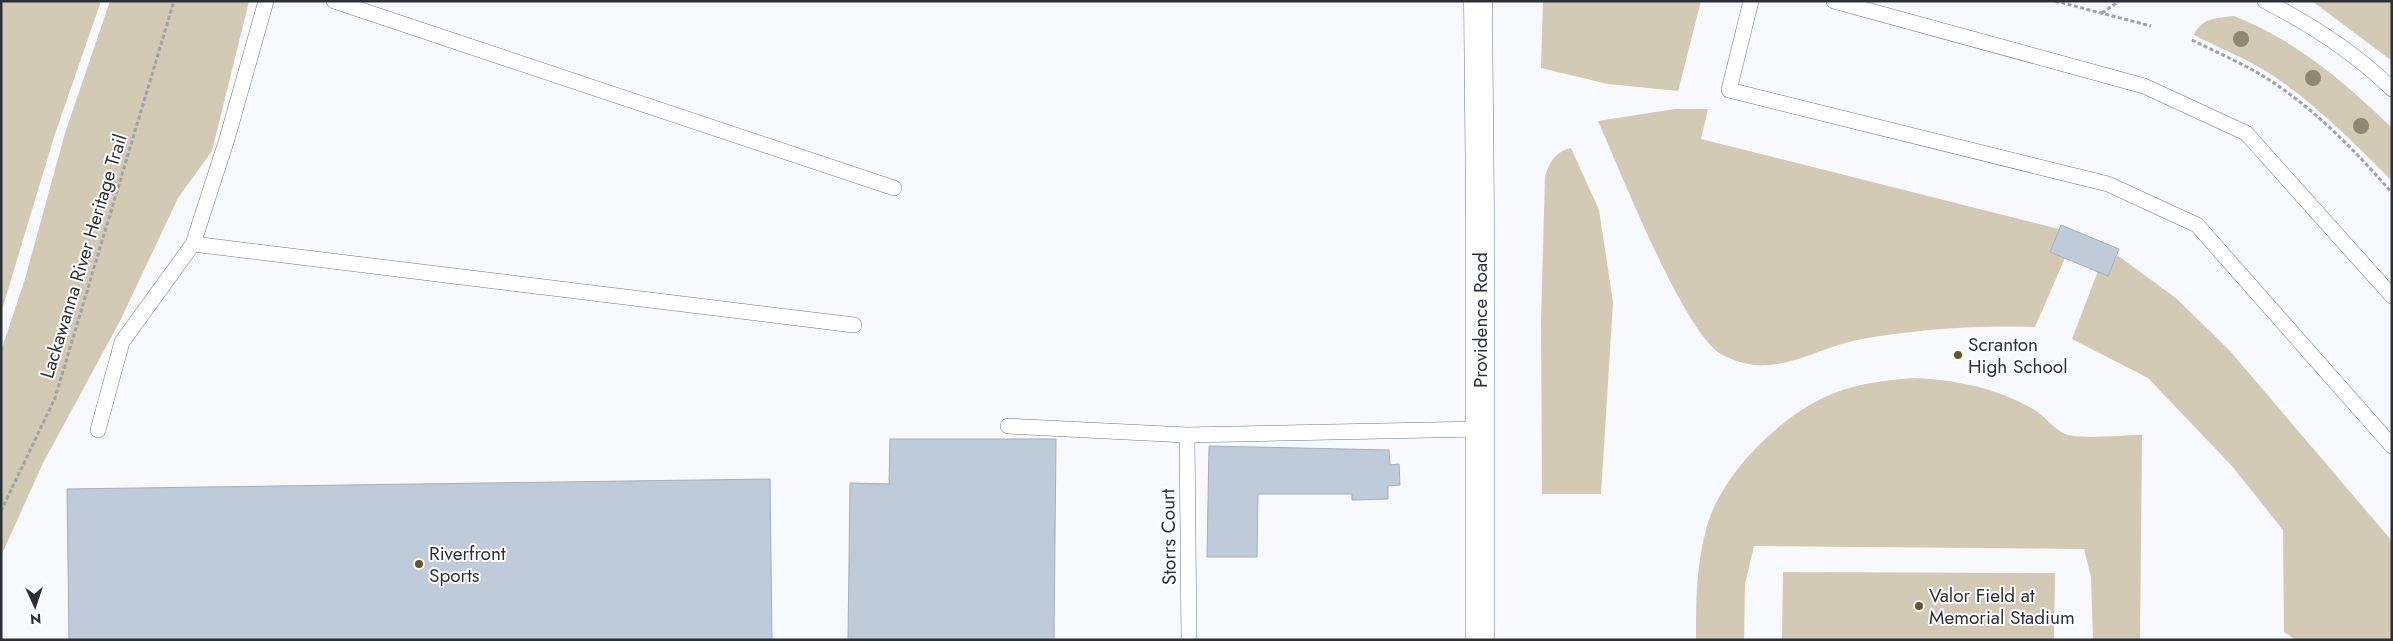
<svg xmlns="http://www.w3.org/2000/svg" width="2393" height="641" viewBox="0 0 2393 641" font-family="Jost,sans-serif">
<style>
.green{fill:#d2cab4}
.building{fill:#c0cbda;stroke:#a4aebd}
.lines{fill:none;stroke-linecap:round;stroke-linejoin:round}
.lane-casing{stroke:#6f7987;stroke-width:16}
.secondary-casing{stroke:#6f7987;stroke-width:29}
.path{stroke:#9fa2a6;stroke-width:3;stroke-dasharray:4 2.5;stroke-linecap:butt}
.lane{stroke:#fff;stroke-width:15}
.secondary{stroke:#fff;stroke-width:28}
.tree{fill:#8e8771}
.poi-dot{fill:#675523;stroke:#fff;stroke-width:2}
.labels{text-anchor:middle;stroke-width:4;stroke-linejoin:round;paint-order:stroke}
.street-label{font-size:19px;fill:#2c3036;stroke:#fff}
.poi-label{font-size:19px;fill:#2c3036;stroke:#fff;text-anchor:start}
</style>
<rect width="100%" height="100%" fill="#f7f9fc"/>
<path class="green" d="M1,1H101L54,137L1,313Z
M110,1H249L212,151L178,198L120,321L43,463L1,556V351L25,279L65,133Z
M1543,1H1701L1678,91L1608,84L1541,68Z
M2312,1H2392V61Z
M2234,16C2294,39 2346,83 2392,128V181C2354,143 2317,105 2272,75C2248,59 2219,48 2194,35C2201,18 2217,18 2234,16Z
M1675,109H1708L1701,139L2059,229L2050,252L2065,258L2035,327C1977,325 1920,329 1862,339C1812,348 1773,383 1721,354C1683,332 1619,167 1598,121Z
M1571,148L1599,210L1613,302L1601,494H1542L1541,321L1545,176C1550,162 1555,152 1571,148Z
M2117,255L2177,299L2230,351L2392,541V640H2296L2284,632L2283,530L2232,466L2148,378L2072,339L2098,271L2108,275Z
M1914,378C1957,380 1997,388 2035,410C2046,417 2057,433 2069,435C2084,439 2125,435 2142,435L2140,640H2093L2091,577L2084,549L1754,546L1745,584L1744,640H1696C1696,601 1696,564 1707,526C1723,470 1790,405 1846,389C1868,382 1891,380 1914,378Z
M1783,572L2055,573L2054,640H1782Z"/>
<path class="building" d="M2061,225L2119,249L2108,276L2050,252Z
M890,439H1056L1054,640H848L850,483L889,484Z
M1209,446L1389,450L1390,465L1399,464L1400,485L1388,486V499L1352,500V494H1258L1257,557H1207Z
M770,479L772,640H69L67,489Z"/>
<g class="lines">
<defs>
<path id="lane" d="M334,1L894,188
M1751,1L1729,90L2108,184L2197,225L2392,446
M1834,1L2144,86L2246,133L2392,296
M2265,1C2312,25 2354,52 2392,89
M193,244L854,325
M1008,426L1187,435L1480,429
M98,430L122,342L193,244L227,139L266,1
M1187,435L1189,640"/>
<path id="secondary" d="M1478,1L1480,213V640"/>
</defs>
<use href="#lane" class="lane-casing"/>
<use href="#secondary" class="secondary-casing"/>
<path class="path" d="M2055,1L2151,26
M2102,13L2119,1
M2192,40C2214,51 2237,61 2258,73C2309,103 2354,149 2392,193
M1,511L55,398L174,1"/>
<use href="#lane" class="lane"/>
<use href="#secondary" class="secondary"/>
</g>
<g class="tree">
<circle cx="2241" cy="39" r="8"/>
<circle cx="2313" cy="78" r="8"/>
<circle cx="2361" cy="126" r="8"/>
</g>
<g class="poi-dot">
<circle cx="1958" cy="355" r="5"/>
<circle cx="419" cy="564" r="5"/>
<circle cx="1919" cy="606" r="5"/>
</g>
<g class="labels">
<g class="street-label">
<text transform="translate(83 256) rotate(-73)" y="7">Lackawanna River Heritage Trail</text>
<text transform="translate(1480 320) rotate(-90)" y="7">Providence Road</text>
<text transform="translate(1168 537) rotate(-91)" y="7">Storrs Court</text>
</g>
<g class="poi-label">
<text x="1968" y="351">Scranton<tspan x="1968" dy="22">High School</tspan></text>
<text x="429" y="560">Riverfront<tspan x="429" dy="22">Sports</tspan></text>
<text x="1929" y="602">Valor Field at<tspan x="1929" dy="22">Memorial Stadium</tspan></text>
</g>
</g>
<rect width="2393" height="641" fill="none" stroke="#2c3036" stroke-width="5"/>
<g transform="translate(35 606) rotate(177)" stroke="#ffffff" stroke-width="4" paint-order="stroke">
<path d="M0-4L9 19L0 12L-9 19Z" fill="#2c3036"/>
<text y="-8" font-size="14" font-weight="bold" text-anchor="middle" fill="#2c3036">N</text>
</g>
</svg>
